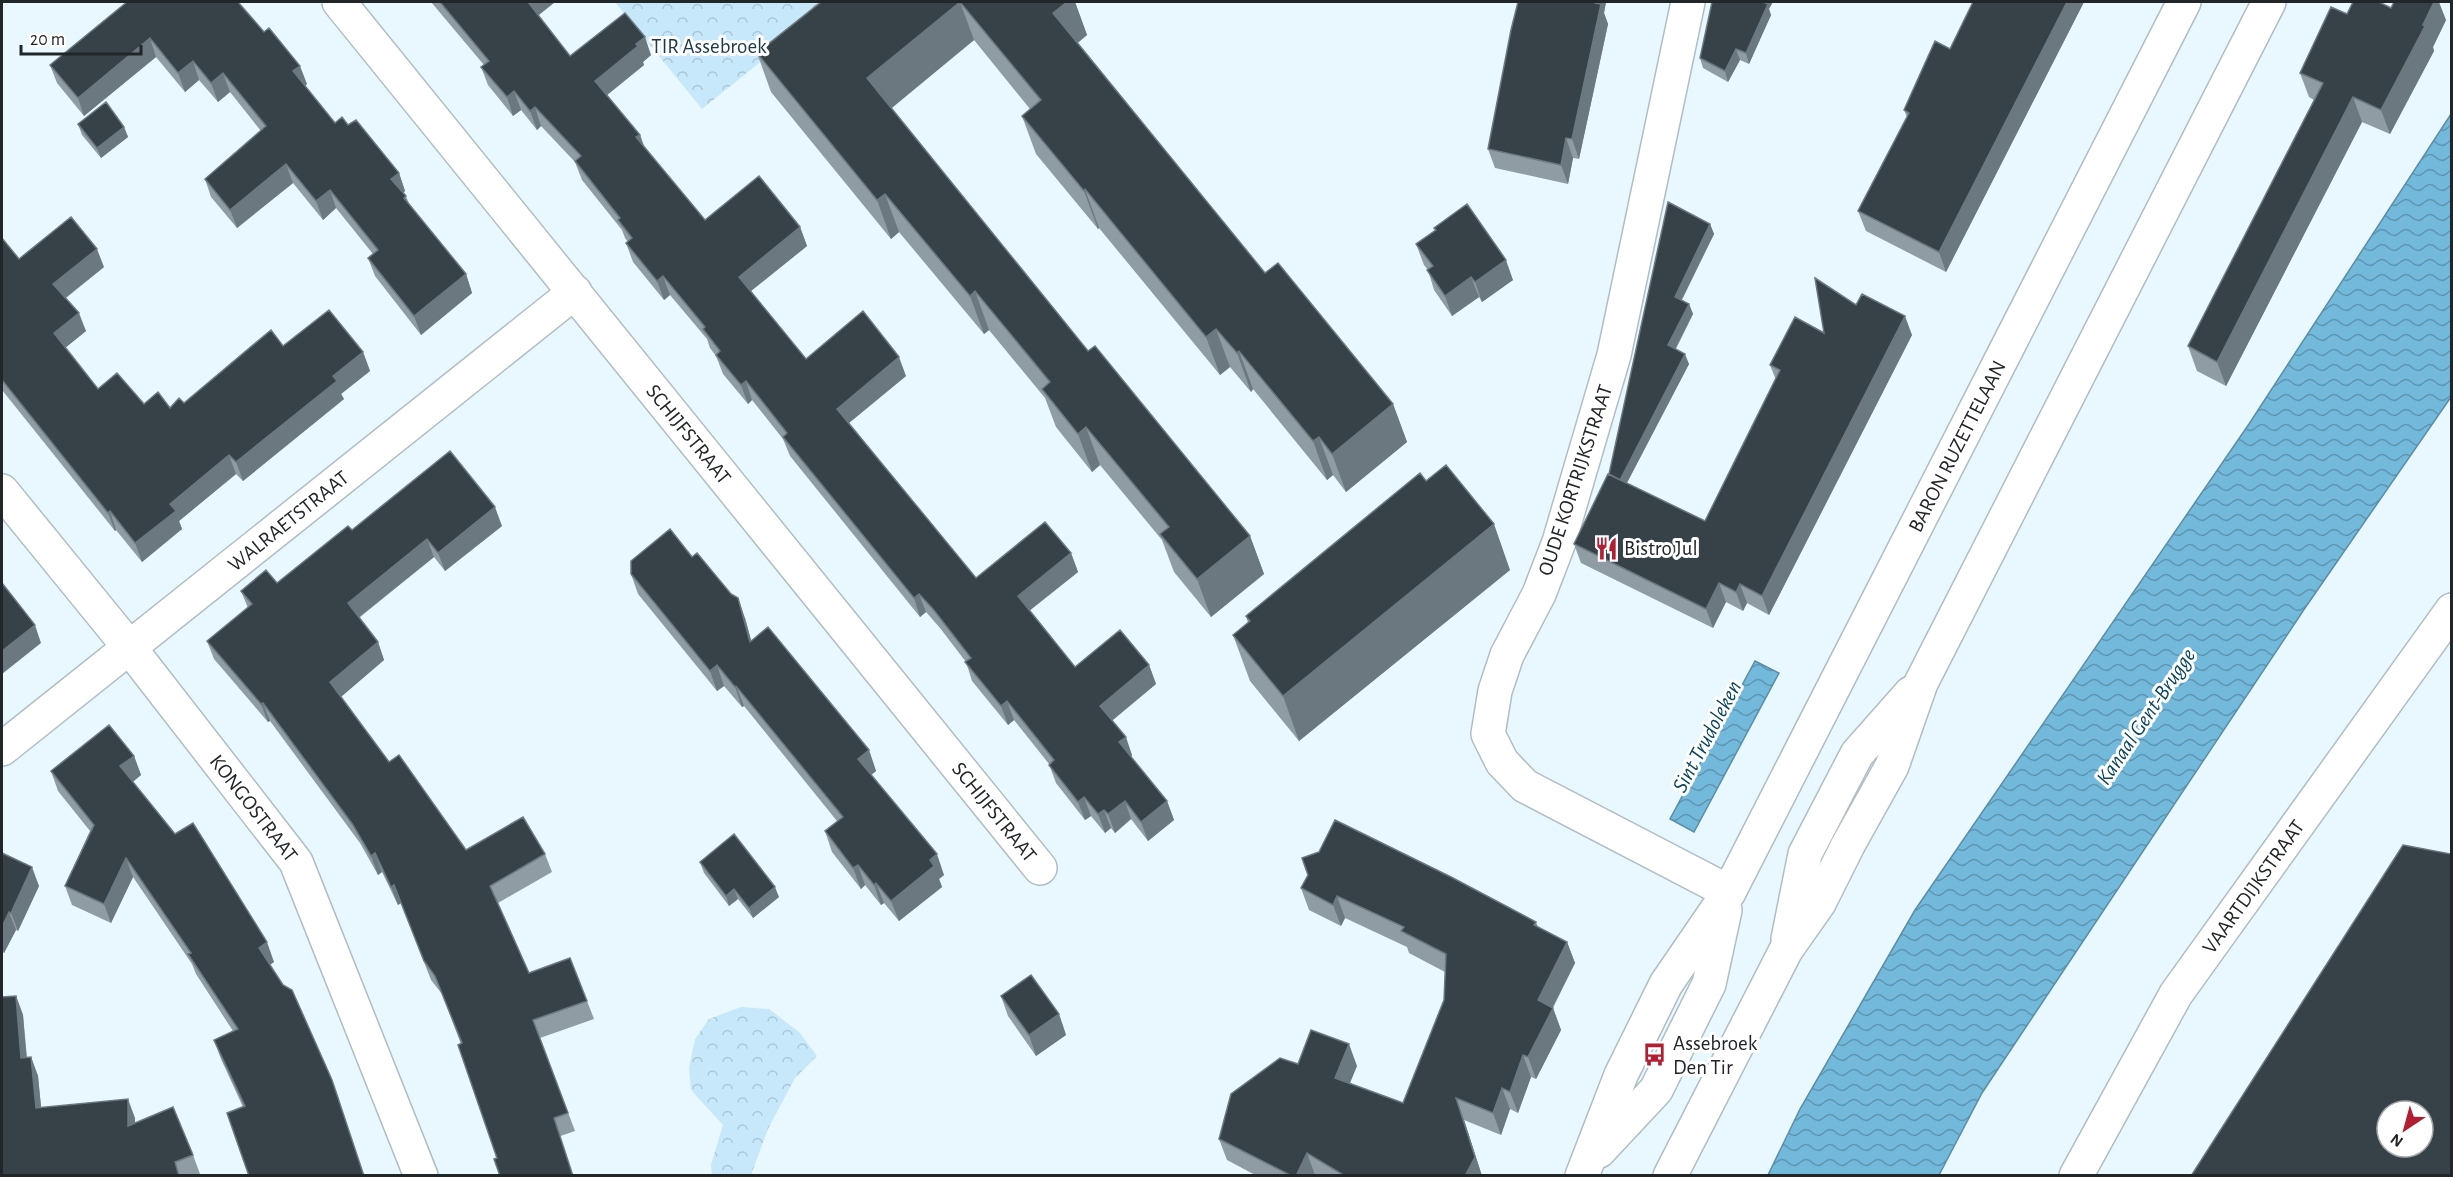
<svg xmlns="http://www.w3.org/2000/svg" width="2453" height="1177" viewBox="0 0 2453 1177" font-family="'Alegreya Sans',sans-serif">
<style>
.park{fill:url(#park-crowns)}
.water{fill:url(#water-waves);stroke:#5a8da6;stroke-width:1.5}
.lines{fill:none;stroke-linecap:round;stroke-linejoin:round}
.street-casing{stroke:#b0bdc4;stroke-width:36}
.primary-casing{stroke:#b0bdc4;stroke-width:36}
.street{stroke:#fff;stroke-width:33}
.primary{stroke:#fff;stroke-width:33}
.wall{fill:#909ca3}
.shaded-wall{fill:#6c787f}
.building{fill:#374248;stroke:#6c787f;stroke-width:1.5;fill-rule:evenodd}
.labels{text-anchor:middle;stroke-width:6;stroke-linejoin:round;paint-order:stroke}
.park-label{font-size:21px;fill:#1a3a49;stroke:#fff}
.street-label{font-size:21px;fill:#212629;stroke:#fff}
.poi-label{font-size:21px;fill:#212629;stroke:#fff;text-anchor:start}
.water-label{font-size:22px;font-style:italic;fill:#08455c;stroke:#fff}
</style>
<defs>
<pattern id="park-crowns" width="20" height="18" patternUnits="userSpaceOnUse" patternTransform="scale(1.5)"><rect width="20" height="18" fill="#c6e8fa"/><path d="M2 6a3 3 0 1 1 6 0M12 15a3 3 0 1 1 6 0" fill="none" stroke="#aac7d6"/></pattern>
<pattern id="water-waves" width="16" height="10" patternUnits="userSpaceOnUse" patternTransform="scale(1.5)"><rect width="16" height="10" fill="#73b9db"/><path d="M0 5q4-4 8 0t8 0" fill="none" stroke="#5e96b2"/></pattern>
</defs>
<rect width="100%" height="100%" fill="#e9f7fe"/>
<path class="park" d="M615,2H835L702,109Z
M741,1007L769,1009L799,1032L817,1056L795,1078L768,1129L751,1175H712L711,1165L723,1125L691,1090L689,1068L695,1039L709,1019Z"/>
<path class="water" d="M2451,114V397L2305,608L1982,1093L1939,1175H1768L1800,1109L1915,910L2249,424Z
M1755,661L1779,673L1694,832L1670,819Z"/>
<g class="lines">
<defs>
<g id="street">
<path id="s1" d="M339,2L1040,868"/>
<path d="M1688,2L1614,355L1559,542L1539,594L1507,655L1495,691L1488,734L1502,762L1525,786L1729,892"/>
<path id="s2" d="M2,491L129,647L296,862L421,1176"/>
<path id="s3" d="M2,749L575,292"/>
<path id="s4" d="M2076,1176L2176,994L2452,610"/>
</g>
<g id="primary">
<path d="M1788,939L1805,854L1857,754L1911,693"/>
<path d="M1599,1151L1656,1090L1709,984L1725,910"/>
<path id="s5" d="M1582,1176L1621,1075L1666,984L1729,892L2184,2"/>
<path d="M1670,1176L1786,950L1819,903L1848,845L1892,766L1921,683L2269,2"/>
</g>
</defs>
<use href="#street" class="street-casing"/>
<use href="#primary" class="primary-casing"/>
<use href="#street" class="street"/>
<use href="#primary" class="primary"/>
</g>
<path class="wall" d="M127,2L307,84L305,86L335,123L348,125L399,173L405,191L403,193L406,196L409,204L466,274L472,293L421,335L375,276L368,258L373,254L336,208L323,220L293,183L237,228L211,197L205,179L261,131L230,92L218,102L199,80L185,92L156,57L84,116L57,83L50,65Z
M431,2H555L538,15L570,56L651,55L643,62L644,65L607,95L640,135L644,147L705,220L800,227L807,246L751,291L806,359L906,376L849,423L976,578L1071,553L1078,572L1029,611L1075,667L1149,665L1156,684L1112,720L1132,755L1131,757L1167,801L1174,820L1148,841L1131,819L1115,833L1111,828L1105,833L1091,816L1085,820L1056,783L1049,764L1014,720L1008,725L972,681L966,662L940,628L926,612L920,617L790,456L783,439L752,400L748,404L723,374L716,356L710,348L707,339L670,295L664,300L633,262L626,243L628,242L625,238L622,230L582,180L575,162L541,126L537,130L521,110L513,116L488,85L481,67L484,65Z
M821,2H1075L1087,35L1078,43L1265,273L1393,404L1407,442L1346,492L1333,475L1327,480L1253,389L1251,392L1230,367L1220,375L1099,228L1098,229L1036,154L1022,116L1030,109L974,40L891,108L1088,351L1250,536L1264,574L1211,617L1174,572L1162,540L1100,465L1092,472L1056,427L1045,398L989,330L984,334L899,232L891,239L771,92L757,53Z
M1606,2L1604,13L1608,24L1579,159L1573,158L1568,184L1495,168L1488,149Z
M1973,2H2084L1946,272L1866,231L1858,211L1907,117L1904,110L1950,49Z
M2391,8L2446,20L2433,47L2434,51L2390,134L2362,122L2226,386L2197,371L2188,346L2314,100L2309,97L2300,73Z
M1769,9L1771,15L1749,64L1740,60L1728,82L1703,68L1700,58Z
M78,124L124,127L128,137L101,158L82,135Z
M1710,224L1714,234L1682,300L1689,304L1693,314L1676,349L1689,364L1627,483L1705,521L1776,380L1770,365L1824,333L1856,305L1912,335L1769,615L1747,603L1743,611L1726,602L1713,628L1581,563L1574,544L1609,474Z
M1434,228L1513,280L1482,302L1479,297L1452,316L1434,290L1428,270L1424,265L1416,244L1435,230Z
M2,238L19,259L104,267L66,298L86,331L65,348L98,389L144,404L170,408L184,403L283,346L363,352L370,371L341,394L344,399L243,481L236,474L179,521L182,529L142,562L116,530L115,531L2,390Z
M1426,481L1510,570L1299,741L1250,681L1233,635L1248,623L1246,616Z
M502,526L445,571L434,557L359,618L378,642L384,660L341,697L389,762L466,850L545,854L552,872L498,903L529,973L587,1001L594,1019L540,1038L575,1131L497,1158L461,1044L442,994L431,980L401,903L398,905L382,872L378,875L360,843L270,721L268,722L214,659L207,641L248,608L241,591L277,583L352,530Z
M631,574L745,618L751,640L869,750L876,771L871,775L944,875L939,879L942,887L899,921L884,903L881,905L865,885L861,889L832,852L825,831L837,821L744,706L742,707L724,686L717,691L638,594Z
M134,756L141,775L133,782L274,962L270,965L332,1080L339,1099L243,1107L221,1059L214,1040L233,1031L196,974L192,964L133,877L111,923L72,905L65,886L90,831L58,791L51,771Z
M2,853L39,886L18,931L16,930L4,953L2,952Z
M700,862L779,897L753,918L738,899L729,906L704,873Z
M1301,888L1536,922L1538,927L1567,942L1575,963L1553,1008L1561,1030L1536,1079L1531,1077L1518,1113L1510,1109L1501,1135L1464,1120L1482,1176H1257L1227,1160L1219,1139L1298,1064L1357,1066L1349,1084L1403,1103L1444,1000L1445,972L1409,953L1407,947L1345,918L1341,926L1309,910Z
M16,996L23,1015L27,1057H31L38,1076L41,1107L135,1118V1123L193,1155L200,1174L196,1176H2Z
M1001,996L1059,1014L1066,1035L1036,1056L1008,1016Z"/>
<path class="shaded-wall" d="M527,2H555L534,19Z
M960,2L974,40L881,117L867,78Z
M1067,2H1075L1087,35L1067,51L1053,13Z
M1595,2H1606L1604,13L1608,24L1579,159L1572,139Z
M1764,2H1773L1769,9L1771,15L1749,64L1746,53Z
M2067,2H2084L1946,272L1939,252Z
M2434,2H2439L2446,20L2433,47L2434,51L2390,134L2381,110Z
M645,37L651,55L643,62L644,65L601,100L595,81L636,44Z
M150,38L156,57L84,116L78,98Z
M1736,49L1740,60L1728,82L1725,71Z
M193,61L199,80L185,92L178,73Z
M300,66L307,84L299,90L293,71Z
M223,73L230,92L218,102L211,83Z
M514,91L521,110L513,116L507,97Z
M2353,97L2362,122L2226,386L2217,362Z
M535,107L541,126L537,130L530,111Z
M124,127L128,137L101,158L97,148Z
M640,135L647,154L636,137Z
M1566,138L1573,158L1568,184L1561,165Z
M286,164L293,183L237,228L230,210Z
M399,173L405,191L398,197L391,179Z
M1085,189L1099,228L1098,229L1084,191Z
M330,190L336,208L323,220L316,201Z
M885,194L899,232L891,239L877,200Z
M1710,224L1714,234L1678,307L1675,297Z
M800,227L807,246L746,295L739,277Z
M97,249L104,267L60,302L53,284Z
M1506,260L1513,280L1482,302L1475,282Z
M466,274L472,293L421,335L414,316Z
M663,276L670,295L664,300L657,281Z
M1471,277L1479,297L1452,316L1445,296Z
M975,291L989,330L984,334L970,296Z
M1689,304L1693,314L1672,355L1668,345Z
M79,313L86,331L60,352L54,333Z
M1905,316L1912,335L1769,615L1762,596Z
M1216,329L1230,367L1220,375L1206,337Z
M1239,351L1253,389L1251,392L1237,353Z
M363,352L370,371L341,394L344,399L243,481L236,462L333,376Z
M1685,354L1689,364L1621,494L1617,484Z
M899,357L906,376L844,427L837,409Z
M746,381L752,400L748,404L741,385Z
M1393,404L1407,442L1346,492L1332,454Z
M1086,427L1100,465L1092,472L1078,434Z
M1319,437L1333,475L1327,480L1313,441Z
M229,455L236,474L179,521L182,529L142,562L135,543L170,504Z
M495,507L502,526L445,571L438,553Z
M110,511L116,530L115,531L108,513Z
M1494,524L1510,570L1299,741L1283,696Z
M1250,536L1264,574L1211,617L1197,579Z
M427,539L434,557L354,621L348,603Z
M1071,553L1078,572L1024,615L1018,596Z
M1719,583L1726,602L1713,628L1706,609Z
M1740,584L1747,603L1743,611L1736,592Z
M919,594L926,612L920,617L914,598Z
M738,598L745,618L757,662L750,642Z
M35,625L41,643L2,674V651Z
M378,642L384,660L336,701L330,682Z
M717,665L724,686L717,691L710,671Z
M1149,665L1156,684L1107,725L1100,706Z
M736,686L744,706L742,707L735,687Z
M1007,701L1014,720L1008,725L1001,706Z
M263,703L270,721L268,722L261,704Z
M1126,737L1132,755L1126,761L1119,742Z
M869,750L876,771L865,780L858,759Z
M134,756L141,775L127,786L120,766Z
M1084,797L1091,816L1085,820L1078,802Z
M1125,801L1131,819L1115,833L1108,814Z
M1167,801L1174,820L1148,841L1141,822Z
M1104,810L1111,828L1105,833L1098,814Z
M375,853L382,872L378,875L371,856Z
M937,854L944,875L939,879L942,887L899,921L891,901L930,860Z
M126,858L133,877L111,923L104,904Z
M858,865L865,885L861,889L853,868Z
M32,867L39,886L18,931L11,913Z
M876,883L884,903L881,905L874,885Z
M394,885L401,903L398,905L391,887Z
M775,887L779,897L753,918L749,908Z
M734,889L738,899L729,906L726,896Z
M1337,896L1345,918L1341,926L1333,905Z
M9,912L16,930L4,953L2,946V927Z
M267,942L274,962L266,967L259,948Z
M1567,942L1575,963L1545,1022L1538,1000Z
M16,996L23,1015L28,1077L21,1058Z
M1553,1008L1561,1030L1536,1079L1528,1057Z
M1059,1014L1066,1035L1036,1056L1029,1035Z
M1349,1044L1357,1066L1343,1100L1335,1078Z
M1523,1055L1531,1077L1518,1113L1510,1092Z
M31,1057L38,1076L43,1127L36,1108Z
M1502,1088L1510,1109L1501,1135L1493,1113Z
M1456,1098L1464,1120L1482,1176H1465Z
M128,1099L135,1118V1145L128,1126Z
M1307,1153L1315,1175L1296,1176Z"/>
<path class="building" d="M127,2H238L264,32L269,28L300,66L293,71L335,123L342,117L348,125L356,120L399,173L391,179L406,196L404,198L466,274L414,316L368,258L378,250L330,190L316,201L286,164L230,210L205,179L266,126L223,73L211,83L193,61L178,73L150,38L78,98L50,65Z
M440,2H528L570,56L625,13L645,37L636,44L638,46L595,81L640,135L636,137L705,220L759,176L800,227L739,277L806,359L863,311L899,357L837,409L976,578L1045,522L1071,553L1018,596L1075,667L1120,630L1149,665L1100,706L1126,737L1119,742L1167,801L1141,822L1125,801L1108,814L1104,810L1098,814L1084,797L1078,802L1049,765L1054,760L1007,701L1001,706L965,662L971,658L933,609L919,594L914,598L783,437L787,433L746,381L741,385L716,355L720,351L703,329L705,327L663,276L657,281L626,243L632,238L618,220L620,218L575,161L581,156L535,107L530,111L514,91L507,97L481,67L489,61Z
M821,2H1067L1053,13L1265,273L1278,263L1393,404L1332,454L1319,437L1313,441L1239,351L1237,353L1216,329L1206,337L1085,189L1084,191L1022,116L1041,100L960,2L867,78L1088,351L1095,346L1250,536L1197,579L1160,534L1169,527L1086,427L1078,434L1042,389L1050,382L975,291L970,296L885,194L877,200L757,53Z
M1518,2H1595V3L1601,4L1572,139L1566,138L1561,165L1488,149L1511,30Z
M1712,2H1764H1763L1768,4L1746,53L1736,49L1725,71L1700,58Z
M1973,2H2067L1939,252L1858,211L1909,113L1904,110L1935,41L1950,49Z
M2353,2H2379L2391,8L2394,2H2434L2423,25L2425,26L2381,110L2353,97L2217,362L2188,346L2323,83L2300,73L2331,7L2347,14Z
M106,102L124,127L97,148L78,124Z
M1668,202L1710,224L1675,297L1689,304L1668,345L1685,354L1620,480L1609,474Z
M1467,204L1506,260L1475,282L1471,277L1445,296L1427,270L1433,266L1416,244L1436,230L1434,228Z
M71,217L97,249L53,284L79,313L54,333L98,389L117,373L144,404L158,392L170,408L179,398L184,403L271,330L283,346L329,310L363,352L333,376L337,381L236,462L229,455L170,504L176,511L135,543L110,511L108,513L2,380V238L19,259Z
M1815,278L1856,305L1862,294L1905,316L1762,596L1740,584L1736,592L1719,583L1706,609L1574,544L1608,474L1705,521L1780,370L1770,365L1795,317L1824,333Z
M450,451L495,507L438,553L427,539L348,603L378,642L330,682L389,762L399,755L466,850L523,817L545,854L490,886L529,973L570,958L587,1001L533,1020L568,1113L554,1118L573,1176H500L494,1159L497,1158L458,1045L462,1043L435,976L424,961L394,885L391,887L375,853L371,856L353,825L263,703L261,704L207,641L252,604L241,591L266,570L277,583L348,526L352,530Z
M1446,465L1494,524L1283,696L1233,635L1250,621L1246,616L1420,473L1426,481Z
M670,529L692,557L697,553L731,594L738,598L750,642L768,627L869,750L858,759L937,854L930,860L934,866L891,901L876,883L874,885L858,865L853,868L825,831L843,817L736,686L735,687L717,665L710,671L631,574V561Z
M2,583L35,625L2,651Z
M109,725L134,756L120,766L175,834L193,823L267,942L259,948L283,985L292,990L332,1080L364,1176H249L227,1113L245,1106L214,1040L238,1029L188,954L191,953L126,858L104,904L65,886L94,825L51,771Z
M1335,820L1451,877L1536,922L1534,925L1567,942L1538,1000L1553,1008L1528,1057L1523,1055L1510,1092L1502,1088L1493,1113L1456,1098L1475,1157L1465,1176H1345L1307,1153L1296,1176H1292L1219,1139L1231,1094L1280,1058L1298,1064L1311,1030L1349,1044L1335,1078L1403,1103L1444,1000L1446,954L1401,931L1404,927L1337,896L1333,905L1301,888L1308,875L1302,858L1319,852Z
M734,834L775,887L749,908L734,889L726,896L700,862Z
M2403,845L2451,854V1176H2191ZM2387,1111H2423V1147H2387Z
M2,853L32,867L11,913L9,912L2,927Z
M1031,975L1059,1014L1029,1035L1001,996Z
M16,996L21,1058L31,1057L36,1108L128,1099V1126L173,1107L193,1155L175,1162L179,1176H2V997Z"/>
<defs>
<symbol id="restaurant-bare" viewBox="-9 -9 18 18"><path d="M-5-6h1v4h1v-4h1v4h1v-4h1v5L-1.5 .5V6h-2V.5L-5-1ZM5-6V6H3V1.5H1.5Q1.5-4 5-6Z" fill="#b21f33" stroke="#fff" stroke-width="2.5" paint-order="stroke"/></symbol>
<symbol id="bus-bare" viewBox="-9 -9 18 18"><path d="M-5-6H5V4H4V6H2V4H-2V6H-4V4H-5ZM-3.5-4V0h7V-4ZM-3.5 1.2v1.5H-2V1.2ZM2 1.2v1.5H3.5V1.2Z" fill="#b21f33" stroke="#fff" stroke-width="2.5" paint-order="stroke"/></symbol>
</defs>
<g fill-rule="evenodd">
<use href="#restaurant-bare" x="1590" y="532" width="33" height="33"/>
<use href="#bus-bare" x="1638" y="1038" width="33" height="33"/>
</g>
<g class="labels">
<g class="park-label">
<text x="709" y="53">TIR Assebroek</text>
</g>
<g class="street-label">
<text dy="7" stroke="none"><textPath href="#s1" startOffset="556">SCHIJFSTRAAT</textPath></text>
<text dy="7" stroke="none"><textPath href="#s5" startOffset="822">BARON RUZETTELAAN</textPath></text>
<text transform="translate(1575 480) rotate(-72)" y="7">OUDE KORTRIJKSTRAAT</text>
<text dy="7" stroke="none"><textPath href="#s3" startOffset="366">WALRAETSTRAAT</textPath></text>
<text dy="7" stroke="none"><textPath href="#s2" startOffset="405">KONGOSTRAAT</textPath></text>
<text dy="7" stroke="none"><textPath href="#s1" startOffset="1042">SCHIJFSTRAAT</textPath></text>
<text dy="7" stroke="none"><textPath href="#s4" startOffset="340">VAARTDIJKSTRAAT</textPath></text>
</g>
<g class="poi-label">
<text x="1624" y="555">Bistro Jul</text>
<text x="1673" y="1050">Assebroek<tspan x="1673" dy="24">Den Tir</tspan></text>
</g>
<g class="water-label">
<text transform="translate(2145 716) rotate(-56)" y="8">Kanaal Gent-Brugge</text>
<text transform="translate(1706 736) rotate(-62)" y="8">Sint Trudoleken</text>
</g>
</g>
<rect width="2453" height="1177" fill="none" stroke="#212629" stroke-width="6"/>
<g transform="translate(2405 1129) rotate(216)"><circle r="28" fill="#ffffff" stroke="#a6a8a9" stroke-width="1.5"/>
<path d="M0-4.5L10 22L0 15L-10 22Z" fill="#b21f33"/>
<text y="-9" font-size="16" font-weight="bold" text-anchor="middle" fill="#212629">N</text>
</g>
<path d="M21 45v9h120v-9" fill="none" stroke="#212629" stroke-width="3"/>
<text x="30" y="45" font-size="18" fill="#212629" stroke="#ffffff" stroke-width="4.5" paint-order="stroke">20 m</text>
</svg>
